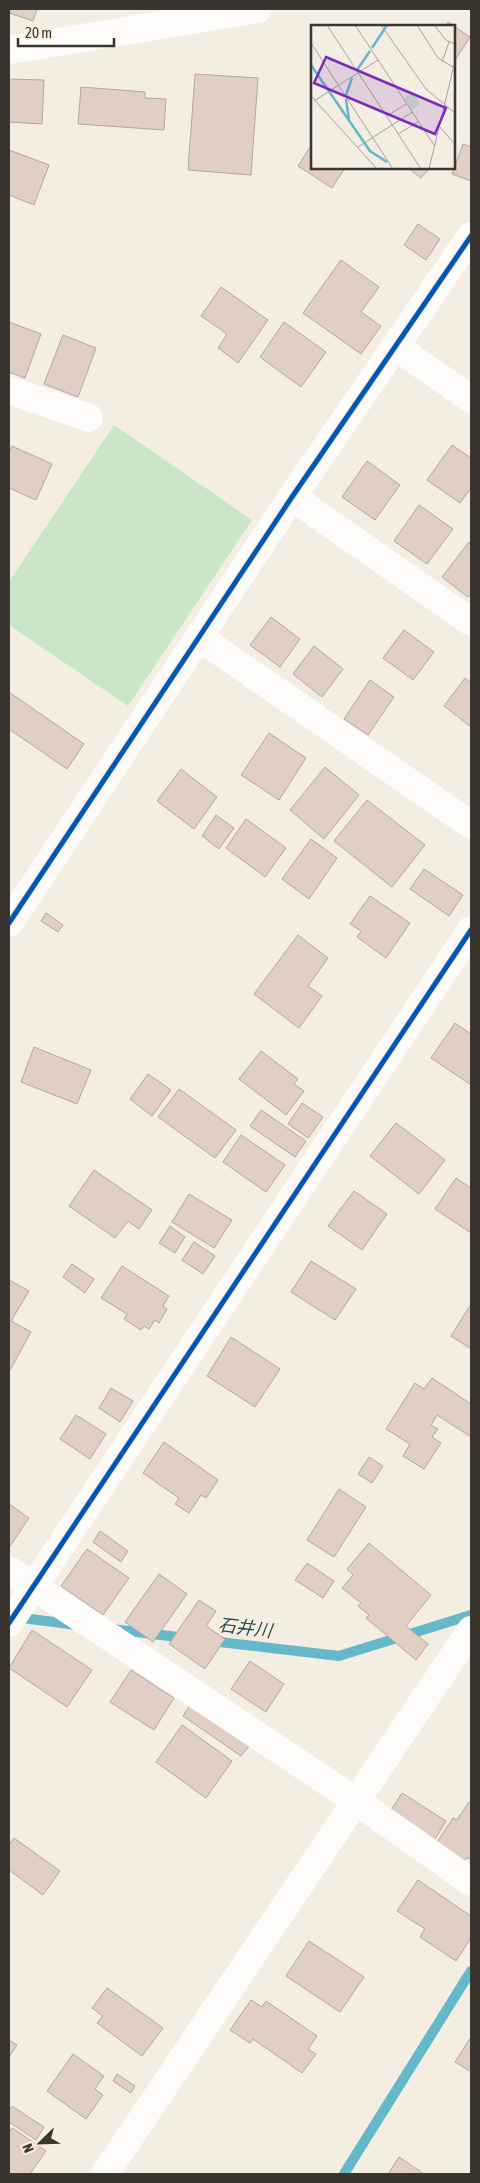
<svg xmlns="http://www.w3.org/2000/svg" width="480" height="2183" viewBox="0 0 480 2183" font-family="'Asap Condensed','Noto Sans JP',sans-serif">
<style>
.green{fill:#cbe5c8}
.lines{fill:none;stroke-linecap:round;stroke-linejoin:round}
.stream{stroke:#64b8ca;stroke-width:10}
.building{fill:#e1cec4;stroke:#b0a9a3}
.minor{stroke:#fdfcfb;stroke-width:28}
.cycleway-casing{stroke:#f9eedc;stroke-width:8}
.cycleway{stroke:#0057b8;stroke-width:5}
.labels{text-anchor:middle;stroke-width:4;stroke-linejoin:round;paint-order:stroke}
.water-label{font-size:18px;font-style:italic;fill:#1c4d5a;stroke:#f9eedc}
.inset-river{fill:none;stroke:#64b8ca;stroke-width:2.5}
.inset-road{fill:none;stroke:#a9a49a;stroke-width:1}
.view{fill:#7b2cbf;fill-opacity:0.15;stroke:#7b2cbf;stroke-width:2.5}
.inset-edge{fill:none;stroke:#3a362f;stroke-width:2.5}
</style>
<rect width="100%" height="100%" fill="#f3ede2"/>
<path class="green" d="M114,425L252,520L128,706L9,625V582Z"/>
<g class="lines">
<path class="stream" d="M15,1617L77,1625
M112,1629L186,1638
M211,1641L339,1656L471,1615
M344,2174L471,1971"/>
</g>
<path class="building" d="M9,9H37L33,21L9,13Z
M448,22L470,37L454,62V26H445Z
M195,74L258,78L251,175L188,170Z
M9,79L44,80L42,124L9,122Z
M81,87L145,92V98L166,99L164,130L78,124Z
M312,144V168H345L332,188L298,166Z
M463,144L471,147V181L452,174Z
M9,150L49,165L34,205L9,195Z
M408,168H430L421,178Z
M418,224L440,239L426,260L404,245Z
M341,260L379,287L361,312L381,326L361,354L303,313Z
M221,287L268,320L238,363L218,348L227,334L201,316Z
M9,322L41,334L25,378L9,372Z
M284,322L326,352L301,387L260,357Z
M63,335L96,348L78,397L44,384Z
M452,445L471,458V488L460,503L427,480Z
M12,446L52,464L36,500L9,488V453Z
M367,461L400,485L375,520L342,497Z
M419,505L453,529L427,564L394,541Z
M469,542L471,544V594L468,597L442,577Z
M271,617L300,639L280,667L250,645Z
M404,630L434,652L413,680L383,658Z
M314,646L343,669L322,697L293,674Z
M465,678L471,683V727L444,706Z
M370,680L394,697L368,735L344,719Z
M9,692L84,744L67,769L9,729Z
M269,733L306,758L279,800L241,775Z
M325,767L359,795L324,839L290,810Z
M181,769L217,797L194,829L157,801Z
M367,800L425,845L392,887L334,841Z
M216,815L234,828L219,849L202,836Z
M246,819L286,848L265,877L226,848Z
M311,839L337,858L309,899L282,879Z
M424,869L463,895L449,916L410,889Z
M370,896L410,923L386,958L357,937L361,931L350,924Z
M46,913L63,925L58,932L41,921Z
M298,935L328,958L308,986L322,996L299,1028L254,994Z
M455,1023L471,1034V1085L431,1058Z
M34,1047L91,1070L77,1104L21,1082Z
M261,1051L298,1079L294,1084L304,1091L286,1115L239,1079Z
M148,1074L171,1090L152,1116L130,1099Z
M179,1089L236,1130L215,1158L158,1117Z
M302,1103L323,1117L308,1138L288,1124Z
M261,1110L306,1141L295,1157L250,1126Z
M396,1123L445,1160L419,1194L370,1156Z
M241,1135L285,1165L266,1192L223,1162Z
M94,1170L152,1210L139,1229L128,1221L115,1238L69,1206Z
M456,1178L471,1188V1233L435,1209Z
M354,1191L387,1214L362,1250L328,1226Z
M189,1194L232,1220L214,1248L172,1222Z
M170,1226L185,1237L175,1253L159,1243Z
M194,1242L215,1256L203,1274L182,1260Z
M311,1261L356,1289L335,1320L291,1292Z
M72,1264L94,1279L85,1293L63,1277Z
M122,1266L169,1296L163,1306L167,1309L159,1323L155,1320L149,1329L144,1326L141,1330L124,1319L127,1314L101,1298Z
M9,1280L29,1291L11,1321L31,1332L9,1372Z
M471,1304V1349L451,1336Z
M231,1337L280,1369L255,1407L207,1376Z
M432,1378L471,1404V1437L437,1415L431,1425L438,1429L432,1437L441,1443L424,1469L403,1456L410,1444L386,1429L415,1383L424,1389Z
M111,1388L133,1401L120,1422L99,1408Z
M76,1415L106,1434L90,1459L60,1439Z
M164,1442L218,1480L206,1498L201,1495L189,1513L175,1504L179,1498L143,1473Z
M369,1457L383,1466L372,1483L358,1474Z
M339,1489L366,1507L334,1557L307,1540Z
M9,1504L29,1518L9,1548Z
M100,1531L128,1551L121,1562L93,1542Z
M369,1543L431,1595L406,1626L428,1644L416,1660L366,1618L369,1615L358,1606L361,1603L342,1588L353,1575L347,1569Z
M87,1549L129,1578L103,1615L61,1586Z
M307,1563L334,1581L323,1598L295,1580Z
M159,1574L187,1594L153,1642L125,1622Z
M199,1600L216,1611L206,1626L225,1639L205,1669L169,1644Z
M32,1630L92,1670L67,1707L9,1668Z
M250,1661L284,1684L266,1712L231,1689Z
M131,1670L174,1698L154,1730L110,1702Z
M190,1705L249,1746L241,1756L183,1716Z
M182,1725L232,1761L206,1798L156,1762Z
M402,1793L446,1821L434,1841L389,1813Z
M469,1802L471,1803V1860L467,1857L463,1863L435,1845L453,1818L457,1820Z
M14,1838L60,1871L43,1895L9,1870V1845Z
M418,1880L471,1916V1938L456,1961L420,1937L425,1929L397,1911Z
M309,1941L364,1977L340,2012L286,1976Z
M107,1988L163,2028L142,2056L97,2023L103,2016L92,2008Z
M251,2000L262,2007L266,2001L317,2036L308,2049L316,2054L302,2073L253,2039L250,2043L230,2030Z
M471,2037V2072L455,2062Z
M9,2040L17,2045L9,2057Z
M73,2054L104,2076L95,2089L103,2095L86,2119L47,2091Z
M117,2074L135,2086L131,2093L113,2081Z
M12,2106L44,2127L36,2140L9,2122V2111Z
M12,2128L46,2151L30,2174H9V2133Z
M399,2157L424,2174H388Z"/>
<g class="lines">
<path class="minor" d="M9,50L258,9
M396,347L471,399
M9,390L89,418
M292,497L471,622
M200,638L471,825
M9,923L292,497L471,236
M9,1570L356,1801L471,1882
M9,1623L471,930
M105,2174L471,1630"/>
<defs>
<path id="cycleway" d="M9,923L292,497L471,236
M9,1623L471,930"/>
</defs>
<use href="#cycleway" class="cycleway-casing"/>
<use href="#cycleway" class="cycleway"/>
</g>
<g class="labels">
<g class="water-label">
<text transform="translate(245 1628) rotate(7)" y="6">石井川</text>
</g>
</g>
<g transform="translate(311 25)">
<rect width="144" height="144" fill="#f3ede2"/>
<path d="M102,68L109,79L101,85L93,73Z" fill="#cbe5c8"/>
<path class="inset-river" d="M61,23L76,0M0,40L59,126L76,137M46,45L59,26M35,70L41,53M35,74L38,95"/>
<path class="inset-road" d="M16,0L110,144M44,0L123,120M70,0L115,64L144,88M106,0L127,33L142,42M123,0L135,15L144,19M0,18L82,144M131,37L138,17M0,71L66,144M3,76L67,35M76,91L95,79M128,101L144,119M87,109L107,97M47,122L101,87M118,144L144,36"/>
<path class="view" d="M15,32L135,83L124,109L3,58Z"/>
<rect width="144" height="144" class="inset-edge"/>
</g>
<rect width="480" height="2183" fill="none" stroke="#3a362f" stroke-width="20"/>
<g transform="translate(40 2143) rotate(247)" stroke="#f9eedc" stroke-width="4" paint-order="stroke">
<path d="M0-4L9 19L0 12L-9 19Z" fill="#3a362f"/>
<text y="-8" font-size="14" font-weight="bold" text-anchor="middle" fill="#3a362f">N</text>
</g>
<path d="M18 38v8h96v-8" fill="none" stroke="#3a362f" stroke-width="2.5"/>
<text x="25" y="38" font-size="15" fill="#3a362f" stroke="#f9eedc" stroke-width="4" paint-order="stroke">20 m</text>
</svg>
